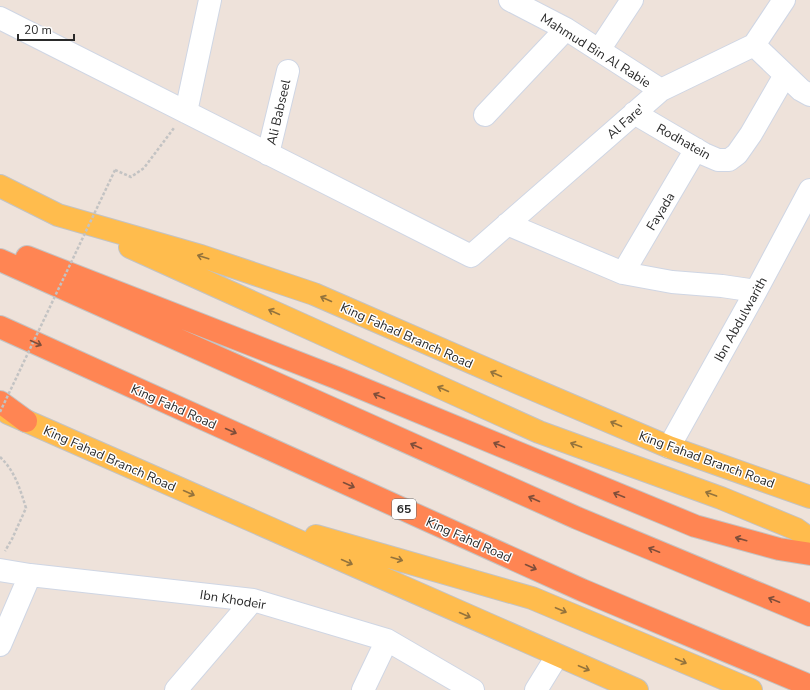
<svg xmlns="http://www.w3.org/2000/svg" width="810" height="690" viewBox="0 0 810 690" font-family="'Nunito Sans',sans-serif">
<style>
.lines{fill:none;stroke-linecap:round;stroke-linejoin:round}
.street-casing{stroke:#cfd6e4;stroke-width:24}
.primary-casing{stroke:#c3c3c3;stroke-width:24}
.highway-casing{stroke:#c3c3c3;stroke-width:24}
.path{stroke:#c3c3c3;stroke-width:2.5;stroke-dasharray:3 2;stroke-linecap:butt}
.street{stroke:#fff;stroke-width:22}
.primary{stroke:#ffbc4d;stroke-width:22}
.highway{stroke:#ff8553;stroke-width:22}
.path-bridge{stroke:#c3c3c3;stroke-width:2.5;stroke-dasharray:3 2;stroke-linecap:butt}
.oneway{stroke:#94733c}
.oneway2{stroke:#7f4e3a}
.labels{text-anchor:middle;stroke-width:3;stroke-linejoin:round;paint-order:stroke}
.shield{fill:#fff;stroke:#6a6a6a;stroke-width:1}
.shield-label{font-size:12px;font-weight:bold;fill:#2a2a2a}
.street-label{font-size:13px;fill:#2a2a2a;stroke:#fff}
</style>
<rect width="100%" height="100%" fill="#eee2da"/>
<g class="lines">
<defs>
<path id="street" d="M510,0L566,29L661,90
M0,18L471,256L661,90L754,45L784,0
M754,45L801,90L810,95
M599,50L632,0
M186,112L210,0
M634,113L704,154L718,160H729L737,154L751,134L785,75
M485,115L566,29
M268,154L288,71
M507,224L623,273L672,282L722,286L756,291
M623,273L696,149
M669,447L756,291L810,190
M0,570L30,575L253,600L387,640L473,690
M0,645L30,575
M176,690L253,600
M363,690L387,640
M536,690L557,656"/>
<path id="primary" d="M0,186L58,215L201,256L314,294L507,378L669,447L810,497
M130,247L539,432L721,498L796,529L810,539
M8,413L637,690
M316,536L532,598L751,690"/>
<path id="highway" d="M27,257L337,378L695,526L779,549L810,554
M0,260L577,518L810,615
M0,327L582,590L810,686
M0,402L26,421"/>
</defs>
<use href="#street" class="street-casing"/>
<use href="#primary" class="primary-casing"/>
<use href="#highway" class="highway-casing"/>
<path class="path" d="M115,170L131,177L144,168L174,128
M0,457C15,471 20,489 26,508L12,539L5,551"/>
<use href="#street" class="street"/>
<use href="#primary" class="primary"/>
<use href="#highway" class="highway"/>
<path class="path-bridge" d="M0,412L115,170"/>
</g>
<defs><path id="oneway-shaft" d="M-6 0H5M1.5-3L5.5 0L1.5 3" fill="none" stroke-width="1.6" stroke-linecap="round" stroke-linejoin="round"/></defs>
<g class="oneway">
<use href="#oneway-shaft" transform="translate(203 257) rotate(-162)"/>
<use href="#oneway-shaft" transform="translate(326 299) rotate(-156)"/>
<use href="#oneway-shaft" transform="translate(274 312) rotate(-156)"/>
<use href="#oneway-shaft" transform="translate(496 374) rotate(-156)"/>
<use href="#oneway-shaft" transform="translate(443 389) rotate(-156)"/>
<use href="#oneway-shaft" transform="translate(616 424) rotate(-157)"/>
<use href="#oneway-shaft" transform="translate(576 445) rotate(-160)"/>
<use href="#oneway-shaft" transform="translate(189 493) rotate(24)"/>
<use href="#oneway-shaft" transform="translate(711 494) rotate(-160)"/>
<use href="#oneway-shaft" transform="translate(397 559) rotate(16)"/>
<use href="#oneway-shaft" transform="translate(347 562) rotate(24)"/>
<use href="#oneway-shaft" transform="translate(561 610) rotate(23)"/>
<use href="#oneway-shaft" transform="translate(465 615) rotate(24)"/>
<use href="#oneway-shaft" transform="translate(681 661) rotate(23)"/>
<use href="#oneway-shaft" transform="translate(584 668) rotate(23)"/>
</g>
<g class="oneway2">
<use href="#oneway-shaft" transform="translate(36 343) rotate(24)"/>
<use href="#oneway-shaft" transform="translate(379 396) rotate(-157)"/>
<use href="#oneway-shaft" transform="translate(231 431) rotate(24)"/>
<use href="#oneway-shaft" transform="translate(499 445) rotate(-157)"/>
<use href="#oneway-shaft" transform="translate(416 446) rotate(-156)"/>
<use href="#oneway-shaft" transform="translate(349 485) rotate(24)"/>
<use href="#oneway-shaft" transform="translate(619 495) rotate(-158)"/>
<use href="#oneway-shaft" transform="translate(534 499) rotate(-156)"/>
<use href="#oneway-shaft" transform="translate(741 539) rotate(-164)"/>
<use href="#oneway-shaft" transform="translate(654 550) rotate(-158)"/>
<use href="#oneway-shaft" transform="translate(531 567) rotate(24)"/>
<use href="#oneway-shaft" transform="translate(774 600) rotate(-158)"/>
</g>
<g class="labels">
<rect class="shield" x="392" y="499" width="24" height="20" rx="3"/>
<g class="shield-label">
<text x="404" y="513">65</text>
</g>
<g class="street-label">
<text transform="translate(596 50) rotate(32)" y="5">Mahmud Bin Al Rabie</text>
<text transform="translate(278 112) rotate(-77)" y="5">Ali Babseel</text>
<text transform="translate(625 121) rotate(-41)" y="5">Al Fare'</text>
<text transform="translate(684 141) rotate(29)" y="5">Rodhatein</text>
<text transform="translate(660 211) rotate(-59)" y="5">Fayada</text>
<text transform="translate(740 319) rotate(-61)" y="5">Ibn Abdulwarith</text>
<text transform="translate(407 335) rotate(24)" y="5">King Fahad Branch Road</text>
<text transform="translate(174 406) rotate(24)" y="5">King Fahd Road</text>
<text transform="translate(110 458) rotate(24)" y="5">King Fahad Branch Road</text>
<text transform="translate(707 459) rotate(20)" y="5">King Fahad Branch Road</text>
<text transform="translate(469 539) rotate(24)" y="5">King Fahd Road</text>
<text transform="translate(233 599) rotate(9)" y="5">Ibn Khodeir</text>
</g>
</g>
<path d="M18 34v6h56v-6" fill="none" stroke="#2a2a2a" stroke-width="2"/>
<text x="24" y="34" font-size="12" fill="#2a2a2a" stroke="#ffffff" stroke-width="3" paint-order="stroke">20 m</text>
</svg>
